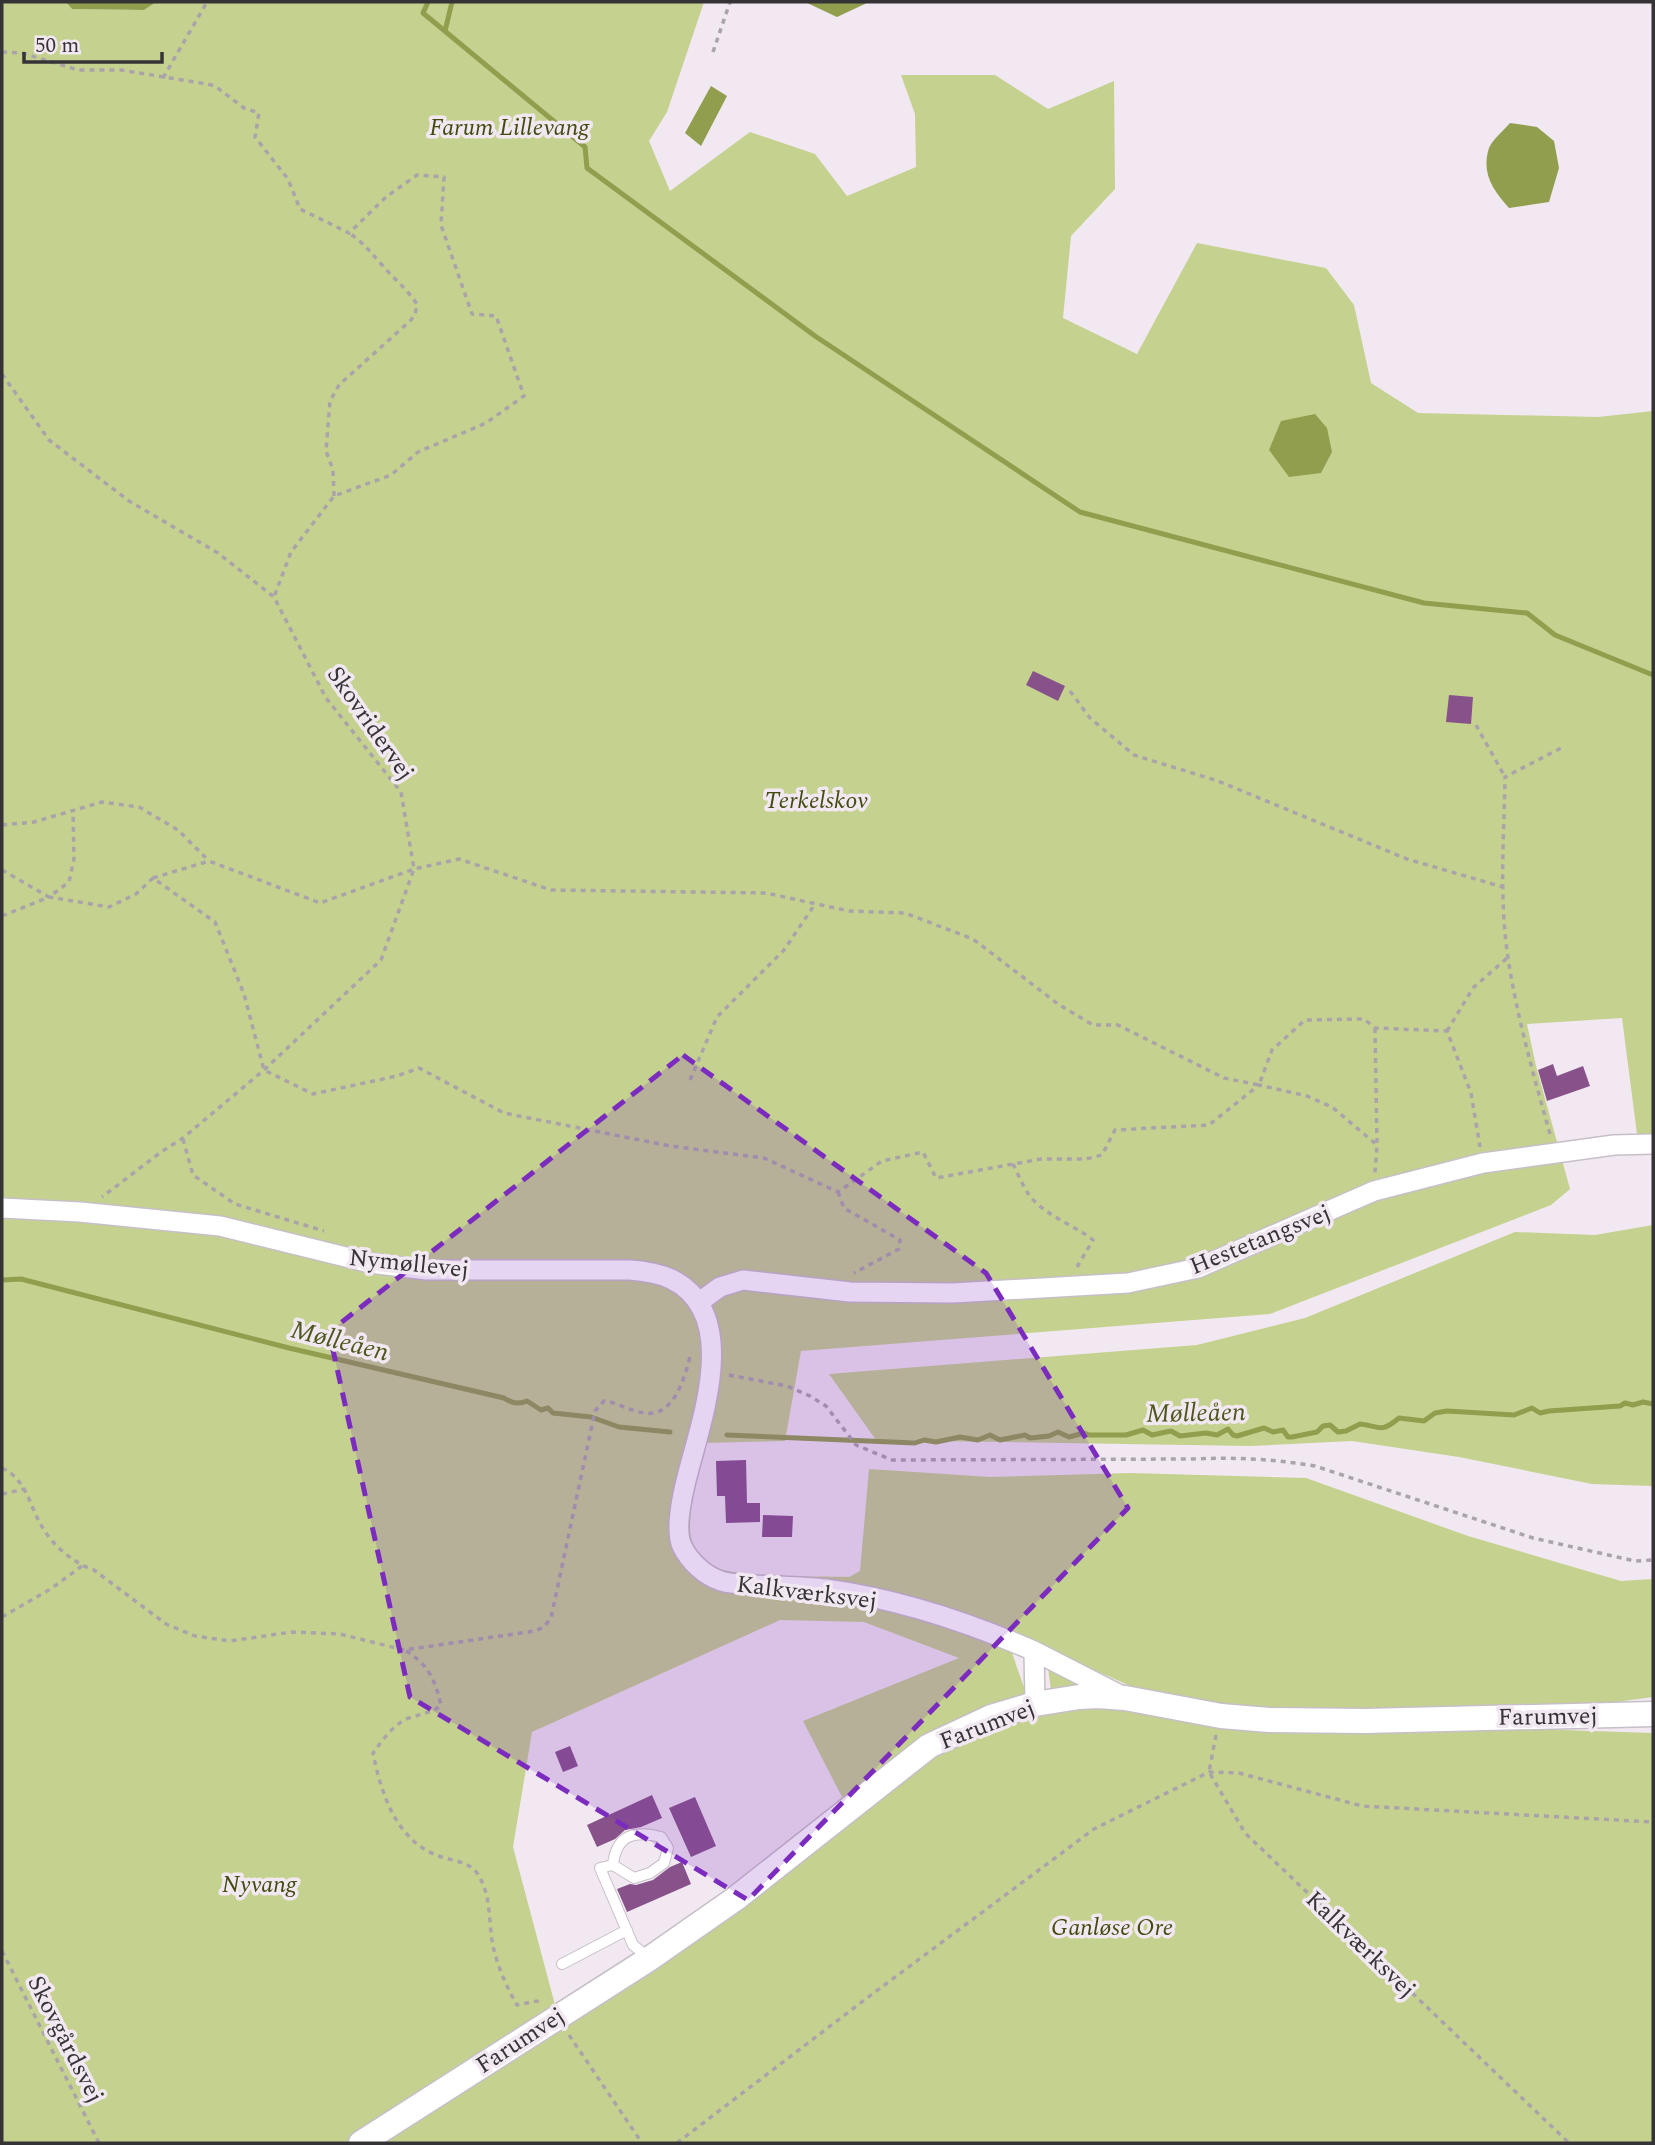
<svg xmlns="http://www.w3.org/2000/svg" width="1655" height="2145" viewBox="0 0 1655 2145" font-family="Spectral,serif">
<style>
.green{fill:#c5d18f;fill-rule:evenodd}
.water{fill:#919e4e}
.lines{fill:none;stroke-linecap:round;stroke-linejoin:round}
.stream{stroke:#919e4e;stroke-width:5}
.building{fill:#87528a}
.service-casing{stroke:#c7bfc7;stroke-width:12}
.minor-casing{stroke:#c7bfc7;stroke-width:22}
.tertiary-casing{stroke:#c7bfc7;stroke-width:27}
.path{stroke:#aaa4aa;stroke-width:3.5;stroke-dasharray:5 5;stroke-linecap:butt}
.service{stroke:#fff;stroke-width:10}
.minor{stroke:#fff;stroke-width:19}
.tertiary{stroke:#fff;stroke-width:24}
.marked{fill:#7b2cbf;fill-opacity:0.2;stroke:#7b2cbf;stroke-width:5;stroke-dasharray:14 9;stroke-linejoin:round}
.labels{text-anchor:middle;stroke-width:7;stroke-linejoin:round;paint-order:stroke}
.park-label{font-size:24px;font-style:italic;fill:#434b0f;stroke:#f1e8f1}
.street-label{font-size:24px;fill:#363336;stroke:#f1e8f1}
.water-label{font-size:26px;font-style:italic;fill:#4f571d;stroke:#f1e8f1}
</style>
<rect width="100%" height="100%" fill="#f1e8f1"/>
<path class="green" d="M2,2H66L72,9L143,10L156,2H704L667,112L649,141L670,191L750,132L815,154L847,196L916,167L915,114L901,75H995L1048,109L1114,81L1115,189L1071,236L1063,318L1137,354L1197,243L1326,268L1354,305L1371,383L1418,413L1598,417L1653,411V1135L1637,1134L1622,1018L1527,1024L1536,1066L1570,1189L1551,1205L1270,1314L801,1351L785,1441L705,1443C699,1471 690,1500 690,1528C690,1541 698,1559 710,1565C734,1579 817,1576 849,1577L860,1571L869,1469L990,1477L1130,1473L1306,1478L1468,1536L1621,1581L1653,1579V1697L1572,1708L1317,1713L1225,1706L1137,1689L1004,1630L1034,1716L1082,1708H1106L1502,1728L1653,1733V2143H2ZM780,1620L864,1622L959,1658L803,1721L842,1797L757,1872L641,1955L555,2005L513,1847L532,1732Z
M1653,1225V1486L1592,1484L1459,1457L1352,1441L1250,1446L876,1440L829,1374L1197,1345L1305,1318L1515,1232L1595,1235Z
M1048,1668L1085,1685L1051,1690Z"/>
<path class="water" d="M66,2H156L144,10L72,9Z
M805,2H869L837,17Z
M711,86L727,96L701,146L685,133Z
M1510,123L1537,127L1554,141L1559,168L1549,202L1509,208C1493,190 1481,173 1489,148C1492,140 1504,130 1510,123Z
M1315,414L1327,428L1332,452L1321,473L1289,477L1269,450L1281,421Z"/>
<g class="lines">
<path class="stream" d="M428,2L423,13L585,147L587,168L815,336L1080,512L1424,603L1527,613L1555,635L1653,675
M445,31L452,2
M2,1280L21,1279L289,1348L504,1398C511,1403 518,1405 527,1401L541,1410L548,1408L553,1413L591,1417L619,1427L670,1432
M727,1435L915,1443L924,1440L936,1442L960,1437L978,1440L990,1435L1000,1440L1025,1435L1030,1438L1049,1436L1058,1432L1069,1437L1084,1433L1089,1435H1126L1143,1430L1152,1435L1171,1431L1180,1436L1206,1433L1217,1435L1228,1429L1233,1435L1237,1436L1264,1428L1273,1432L1283,1430L1288,1437H1292L1317,1432L1323,1426L1330,1425L1338,1432L1346,1431L1360,1424C1380,1426 1380,1434 1399,1418L1424,1421L1435,1413L1447,1411L1514,1415L1532,1408L1540,1413L1549,1411L1620,1406L1625,1403L1633,1405L1643,1402L1653,1404"/>
</g>
<path class="building" d="M1033,671L1065,686L1058,701L1026,685Z
M1449,695L1473,697L1471,724L1446,722Z
M1553,1064L1557,1076L1583,1066L1590,1086L1547,1101L1538,1070Z
M746,1460L747,1503H760V1522L726,1523L725,1496H717L716,1461Z
M763,1515L793,1516L792,1537H762Z
M570,1746L578,1766L563,1772L555,1752Z
M652,1795L662,1818L641,1827L625,1830L615,1839L597,1847L587,1825Z
M695,1797L716,1846L691,1857L669,1808Z
M682,1862L691,1884L627,1912L617,1889L630,1884L636,1885L653,1880L670,1867Z"/>
<g class="lines">
<defs>
<path id="service" d="M613,1865C616,1835 634,1830 661,1837L668,1848L664,1863L650,1873L634,1878L613,1865L600,1868L633,1945L649,1958
M562,1964L627,1930"/>
<path id="minor" d="M2,1208L80,1212L220,1226L370,1263L427,1270H630C644,1271 658,1273 671,1279C741,1313 702,1418 688,1473C683,1492 674,1529 682,1546C689,1561 705,1576 721,1581C730,1584 742,1584 752,1585C777,1586 802,1586 826,1589C898,1599 968,1622 1034,1651L1035,1704
M698,1303L720,1287L743,1280L850,1292L953,1293L1128,1283L1198,1268L1374,1191L1483,1163L1614,1145L1653,1144
M1034,1651L1122,1696"/>
<path id="tertiary" d="M361,2143L649,1959L735,1899L929,1746L991,1717L1035,1704L1079,1697L1098,1696L1125,1698L1221,1716L1269,1720L1365,1721L1653,1714"/>
</defs>
<use href="#service" class="service-casing"/>
<use href="#minor" class="minor-casing"/>
<use href="#tertiary" class="tertiary-casing"/>
<path class="path" d="M2,52L22,53L78,70H121L207,84L215,86L244,108L259,113L255,137L288,179L300,209L349,233L386,197L417,175L444,177L441,225L472,314L496,316L524,396L486,423L418,452L391,475L334,496L291,552L274,597
M713,52L730,2
M163,78L207,2
M2,374L49,440L129,501L218,553L274,597L326,698L401,792L414,869L381,960L264,1070L183,1138L161,1152L102,1197
M334,496L333,470L326,451L330,401L339,385L410,321L415,315L417,304C407,289 394,279 382,265C371,253 363,242 349,233
M1070,691L1090,718L1134,755L1218,781L1407,859L1503,887
M1476,725L1505,777
M2,825L34,822L102,802L139,807L178,830L209,861
M2,870L49,897L69,882L74,859L73,811
M153,878L209,861L320,903L414,869L459,859L551,890L766,893L849,911L905,913L973,939L1058,1004L1093,1025H1118L1224,1078L1259,1085L1272,1050L1305,1020L1364,1019L1375,1028L1447,1031L1471,1093L1480,1147
M2,916L49,897L109,907L136,894L153,878L215,922L244,994L264,1070L313,1094L397,1076L419,1068L504,1113L670,1146L764,1158L838,1192L882,1161L923,1152L936,1178L1041,1159H1086L1102,1155L1115,1130L1209,1125L1259,1085L1307,1096L1332,1107L1377,1145L1375,1173
M1375,1028L1377,1145
M1447,1031L1473,988L1507,958
M690,1080L717,1017L784,950L815,904
M1550,1134C1534,1077 1517,1017 1508,958C1499,899 1504,837 1505,777L1563,747
M183,1139L193,1175L235,1204L324,1231
M1013,1164C1018,1174 1023,1186 1029,1195C1044,1215 1074,1225 1093,1240L1077,1267
M838,1192L844,1208L900,1240L899,1249L854,1273
M729,1375L787,1386L810,1396L826,1406L856,1445L892,1460L1193,1459C1235,1457 1274,1459 1315,1466L1533,1538L1635,1561L1653,1560
M2,1468C26,1479 29,1504 41,1525C52,1545 73,1563 94,1570L166,1624L195,1636L230,1641L292,1632L340,1634L404,1650L535,1631L544,1627L551,1618L595,1411L604,1401H607C619,1404 631,1411 644,1413C675,1418 686,1374 691,1352
M2,1494L25,1489
M2,1617L52,1588L82,1566
M406,1651C428,1664 436,1681 441,1706C430,1713 421,1714 409,1718C393,1724 383,1740 373,1753C381,1793 396,1841 439,1856C452,1861 468,1861 477,1873C492,1895 488,1921 493,1946C497,1965 507,1988 517,2005L537,2001L540,2004
M1216,1735L1209,1772L1245,1833L1569,2143
M2,1951L99,2143
M569,2035L642,2143
M677,2143L863,2001L1094,1829L1209,1772L1239,1773L1362,1806L1653,1822"/>
<use href="#service" class="service"/>
<use href="#minor" class="minor"/>
<use href="#tertiary" class="tertiary"/>
</g>
<path class="marked" d="M683,1055L986,1273L1128,1508L748,1900L410,1697L329,1332Z"/>
<g class="labels">
<g class="park-label">
<text x="509" y="135">Farum Lillevang</text>
<text x="816" y="808">Terkelskov</text>
<text x="259" y="1892">Nyvang</text>
<text x="1112" y="1935">Ganløse Ore</text>
</g>
<g class="street-label">
<text transform="translate(371 723) rotate(55)" y="8">Skovridervej</text>
<text transform="translate(1260 1239) rotate(-22)" y="8">Hestetangsvej</text>
<text transform="translate(409 1263) rotate(6)" y="8">Nymøllevej</text>
<text transform="translate(807 1592) rotate(7)" y="8">Kalkværksvej</text>
<text transform="translate(1548 1716) rotate(-1)" y="8">Farumvej</text>
<text transform="translate(987 1724) rotate(-21)" y="8">Farumvej</text>
<text transform="translate(1361 1944) rotate(44)" y="8">Kalkværksvej</text>
<text transform="translate(66 2039) rotate(63)" y="8">Skovgårdsvej</text>
<text transform="translate(520 2040) rotate(-33)" y="8">Farumvej</text>
</g>
<g class="water-label">
<text transform="translate(340 1340) rotate(14)" y="9">Mølleåen</text>
<text transform="translate(1196 1412) rotate(-1)" y="9">Mølleåen</text>
</g>
</g>
<rect width="1655" height="2145" fill="none" stroke="#363336" stroke-width="7"/>
<path d="M24 52v10h138v-10" fill="none" stroke="#363336" stroke-width="3.5"/>
<text x="35" y="52" font-size="21" fill="#363336" stroke="#f1e8f1" stroke-width="5" paint-order="stroke">50 m</text>
</svg>
